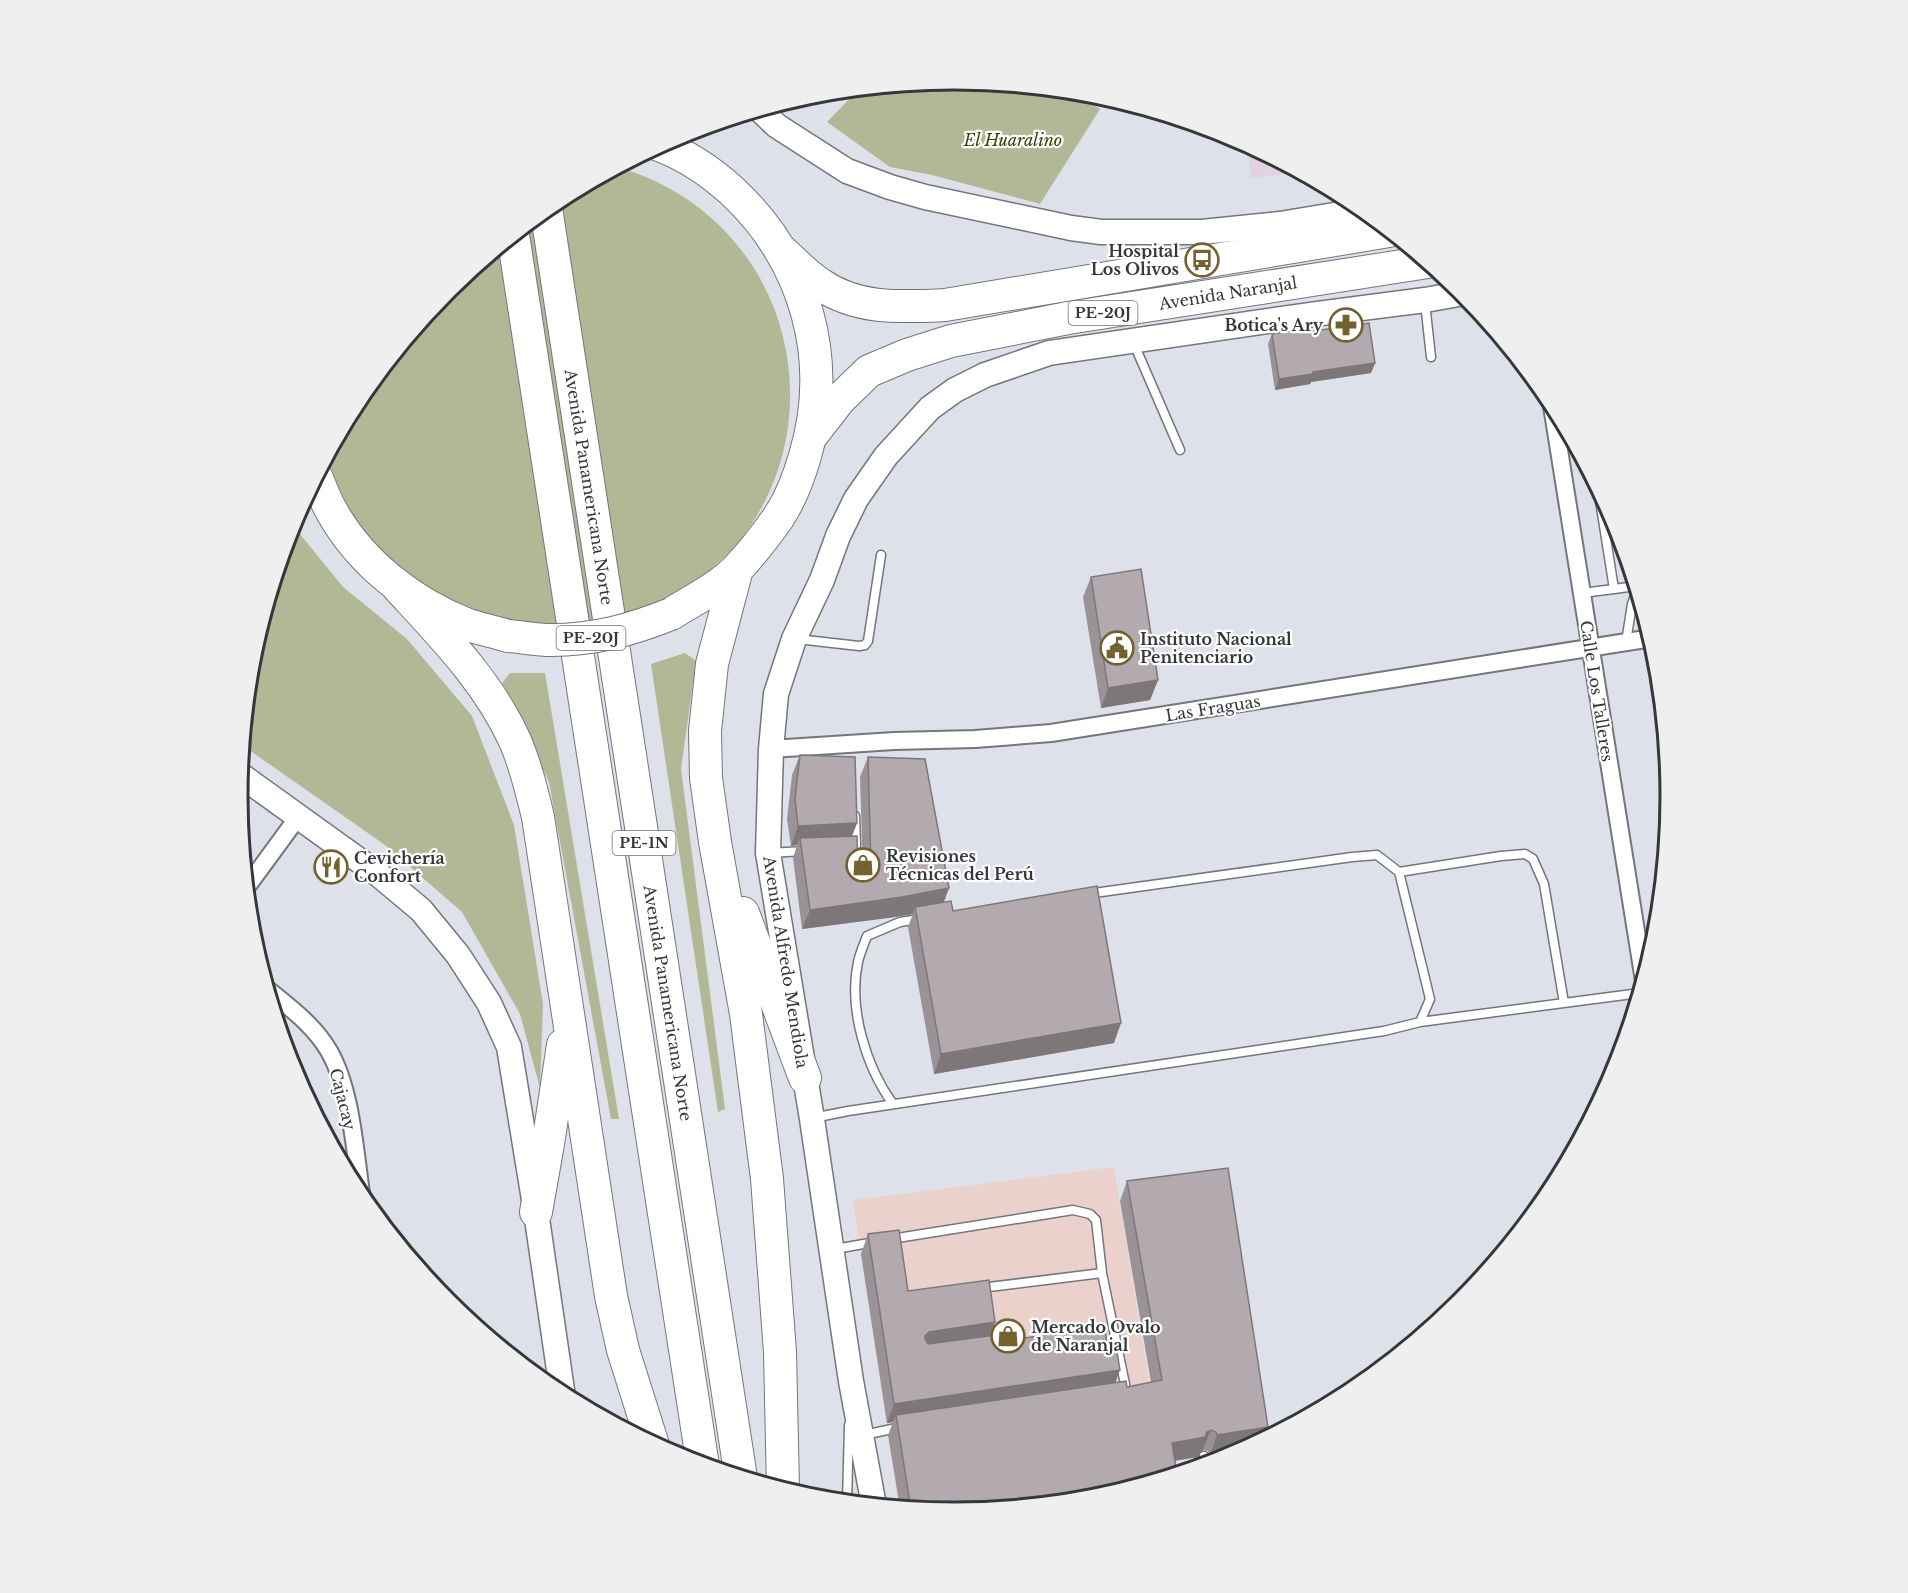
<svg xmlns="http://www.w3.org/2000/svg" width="1908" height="1593" viewBox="0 0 1908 1593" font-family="'Libre Baskerville',serif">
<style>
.commercial{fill:#ebd1cb}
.medical{fill:#e2d1e3}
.green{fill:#b2b896}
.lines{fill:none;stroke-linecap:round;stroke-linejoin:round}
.lane-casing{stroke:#73767d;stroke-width:11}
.street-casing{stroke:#73767d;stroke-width:20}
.secondary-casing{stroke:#73767d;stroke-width:27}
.highway-casing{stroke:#73767d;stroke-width:34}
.lane{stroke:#fff;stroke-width:8}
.street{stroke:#fff;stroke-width:16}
.secondary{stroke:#fff;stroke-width:24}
.highway{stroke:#fff;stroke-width:32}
.highway-bridge-casing{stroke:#73767d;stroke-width:34;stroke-linecap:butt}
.highway-bridge{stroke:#fff;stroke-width:32}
.wall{fill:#999296}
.shaded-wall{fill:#7d777a}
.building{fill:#b2aaaf;stroke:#7d777a;stroke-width:1.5}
.labels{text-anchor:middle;stroke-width:4.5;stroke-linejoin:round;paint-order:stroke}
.shield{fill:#fff;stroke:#727376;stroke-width:1.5}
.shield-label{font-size:15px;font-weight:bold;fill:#36373b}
.park-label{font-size:16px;font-style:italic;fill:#393f00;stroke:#fff}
.poi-label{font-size:16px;font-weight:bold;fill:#36373b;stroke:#fff;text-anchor:start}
.street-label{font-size:16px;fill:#36373b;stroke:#fff}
.rim{fill:none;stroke:#36373b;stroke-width:3}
</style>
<rect width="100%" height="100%" fill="#dee1e9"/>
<path class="commercial" d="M1114,1167L1165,1478L954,1513L899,1508L853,1200Z"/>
<path class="medical" d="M1247,144L1299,172L1251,178Z"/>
<path class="green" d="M954,80L1070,91L1100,109L1040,204L932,175L890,167L827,122L859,89Z
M618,167C839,233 851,537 632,615C620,619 606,619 593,621C579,623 564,627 549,627C514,629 476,615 445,600C389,572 342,516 328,455L358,398L447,289L556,200Z
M291,523L343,587L407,639L472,716L514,825L543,1004L540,1088L520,1014L462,912L385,845L242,745L251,656Z
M685,653L696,661L681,769L725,1109L718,1112L651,664Z
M510,673H545L619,1119H611L549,782L502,683Z"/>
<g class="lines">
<defs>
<path id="lane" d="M1425,303L1431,357
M1134,344L1180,450
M1614,589L1636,586
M1582,593L1614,589L1598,488
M797,639L859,646L865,645L868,641L881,555
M1626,642L1632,604L1637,590
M855,816L856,845
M769,853L804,851
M1399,872L1501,856L1525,854L1533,859L1544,884L1564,1003
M1420,1022L1640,993
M893,1104C866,1067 848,1008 858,962C860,953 864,944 867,936L900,922L920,919
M813,1118L848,1111L1384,1031L1420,1022L1430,999L1399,872L1377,855L1352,857L1087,894
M891,1239L1073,1210L1090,1214L1096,1220L1102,1273L1125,1384L1124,1392
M835,1249L875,1242
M981,1288L1102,1273
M864,1435L901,1427
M1204,1456L1206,1466
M847,1503L849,1425"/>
<path id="street" d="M1551,400L1644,981
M771,749L894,741L975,739L1051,733L1652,638
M246,888L298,817
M267,989C289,1007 314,1025 329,1051C352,1091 355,1154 362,1200"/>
<path id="secondary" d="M760,110L777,126L847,171L890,187L925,197L1071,228L1101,232H1202L1280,224L1364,210
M239,774L378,874L421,910L458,955L489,1003L509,1047L536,1212L563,1397
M874,1506L851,1381L812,1119L768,853L771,749L776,694L794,639L822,580L838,536L856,499L886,456L930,408L955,390L985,375L1049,353L1316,314L1425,300L1464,293"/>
<path id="highway" d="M659,145C686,155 711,172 732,191C806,260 834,359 805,456C799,477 790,500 778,518C766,535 752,553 738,568C719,588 693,600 671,614
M546,208L741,1478
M513,235L703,1466
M782,251C794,262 806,275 820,284C857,310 902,307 945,305L1389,231
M812,435L840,399L869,371L907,355L951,341L1068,318L1428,262
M316,476C321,488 325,500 331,510C360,563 412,603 468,625C481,629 495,632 508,636
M737,569L712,664L705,731L706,778L715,842L746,1014L767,1179L780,1352L783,1490
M397,586C441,634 489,682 516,743C526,767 532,792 538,817L611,1296L623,1350L653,1445
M743,913L805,1078
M536,1212L548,1144L563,1045"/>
</defs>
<use href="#lane" class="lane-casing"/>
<use href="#street" class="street-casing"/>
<use href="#secondary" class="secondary-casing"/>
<use href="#highway" class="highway-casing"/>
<use href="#lane" class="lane"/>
<use href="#street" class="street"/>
<use href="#secondary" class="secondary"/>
<use href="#highway" class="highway"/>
<defs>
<path id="highway-bridge" d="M508,636C522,637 537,640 551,640C594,640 631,630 671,614"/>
</defs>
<use href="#highway-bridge" class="highway-bridge-casing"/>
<use href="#highway-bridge" class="highway-bridge"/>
</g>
<path class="wall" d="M1307,332L1375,363L1371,373L1311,382L1310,384L1275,390L1268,344L1272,334Z
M1091,577L1158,680L1150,700L1101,708L1083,597Z
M800,755L857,823L852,836L858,870L862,875H863L860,777L868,757L949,888L944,902L953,911L1114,1043L934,1074L908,927L913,914L895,917L802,929L793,858L797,845L791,846L787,819L792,775Z
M1127,1181L1268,1427L1263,1440L1248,1449L1210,1455L1208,1451L1203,1450L1200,1452L1198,1457L1175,1461L954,1514L900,1508L888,1435L893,1422L887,1423L861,1254L868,1234L908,1291L995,1322L990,1336L997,1342L1107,1347L1115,1383L1127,1387L1151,1382L1120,1201Z
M1436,1324L1413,1343L1419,1326Z"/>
<path class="shaded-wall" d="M1375,363L1371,373L1311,382L1310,384L1275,390L1279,379L1313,372Z
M1158,680L1150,700L1101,708L1108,688Z
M857,823L849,843L800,838L797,845L791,846L798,826Z
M949,888L941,908L915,907L913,914L895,917L802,929L810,910Z
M1121,1023L1114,1043L934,1074L941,1054Z
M995,1322L988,1341L922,1351L925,1336L929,1332Z
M1120,1370L1113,1389L896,1415L893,1422L887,1423L894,1404Z
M1268,1427L1263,1440L1248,1449L1210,1455L1217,1435Z
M1211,1430L1203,1450L1200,1452L1198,1457L1165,1462L1172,1443Z"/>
<path class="building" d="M1369,323L1375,363L1313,372V374L1279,379L1272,334L1306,329L1307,332Z
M1141,569L1158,680L1108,688L1091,577Z
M800,755L855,757L857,823L798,826L795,799Z
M868,757L925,759L949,888L902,897L810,910L800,838L857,836L858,870L862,875L868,874L871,869Z
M1097,886L1121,1023L941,1054L915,907L951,901L953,911Z
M1228,1168L1268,1427L1217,1435L1216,1432L1211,1430L1207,1432L1205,1437L1172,1443L1177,1474L1094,1500L954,1514L911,1509L896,1415L1126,1381L1127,1387L1162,1380L1127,1181Z
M899,1230L908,1291L989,1280L995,1322L929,1332L925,1336V1339L928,1344L996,1335L997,1342L1105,1326L1107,1347L1116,1346L1120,1370L894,1404L868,1234Z
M1436,1324L1421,1337L1419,1326Z"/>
<defs>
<symbol id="bus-ring" viewBox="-11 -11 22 22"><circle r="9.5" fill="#fff" stroke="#73612f" stroke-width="1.5"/><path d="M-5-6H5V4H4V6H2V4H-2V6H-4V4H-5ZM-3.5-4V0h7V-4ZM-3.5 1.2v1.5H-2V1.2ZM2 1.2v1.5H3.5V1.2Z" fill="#73612f"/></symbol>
<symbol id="pharmacy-ring" viewBox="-11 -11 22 22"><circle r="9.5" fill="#fff" stroke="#73612f" stroke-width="1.5"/><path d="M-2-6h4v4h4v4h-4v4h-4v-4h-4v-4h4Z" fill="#73612f"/></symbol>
<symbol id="civic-ring" viewBox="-11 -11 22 22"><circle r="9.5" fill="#fff" stroke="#73612f" stroke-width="1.5"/><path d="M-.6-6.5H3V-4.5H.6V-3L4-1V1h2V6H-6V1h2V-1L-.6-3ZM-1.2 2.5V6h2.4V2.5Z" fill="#73612f"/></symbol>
<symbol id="shop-ring" viewBox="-11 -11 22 22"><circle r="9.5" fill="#fff" stroke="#73612f" stroke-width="1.5"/><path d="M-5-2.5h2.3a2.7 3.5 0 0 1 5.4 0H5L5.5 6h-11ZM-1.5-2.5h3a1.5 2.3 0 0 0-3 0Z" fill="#73612f"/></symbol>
<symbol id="restaurant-ring" viewBox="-11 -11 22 22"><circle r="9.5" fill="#fff" stroke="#73612f" stroke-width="1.5"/><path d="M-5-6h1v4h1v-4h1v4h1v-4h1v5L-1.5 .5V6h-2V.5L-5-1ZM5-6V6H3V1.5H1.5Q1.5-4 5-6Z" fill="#73612f"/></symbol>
</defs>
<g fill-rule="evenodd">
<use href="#bus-ring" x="1183" y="241" width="38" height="38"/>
<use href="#pharmacy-ring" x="1327" y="306" width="38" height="38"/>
<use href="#civic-ring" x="1098" y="629" width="38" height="38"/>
<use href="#shop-ring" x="844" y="846" width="38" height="38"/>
<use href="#restaurant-ring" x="312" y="848" width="38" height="38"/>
<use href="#shop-ring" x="989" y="1317" width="38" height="38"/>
</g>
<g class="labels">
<g class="shield">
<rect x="1068.5" y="301" width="69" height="24" rx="4.5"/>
<rect x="556.5" y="626" width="69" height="24" rx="4.5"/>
<rect x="612.5" y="831" width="63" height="24" rx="4.5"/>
</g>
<g class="shield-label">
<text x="1103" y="318">PE-20J</text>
<text x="591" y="643">PE-20J</text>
<text x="644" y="848">PE-1N</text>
</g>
<g class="park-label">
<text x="1013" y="146">El Huaralino</text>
</g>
<g class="poi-label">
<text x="1179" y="257" text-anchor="end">Hospital<tspan x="1179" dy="18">Los Olivos</tspan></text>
<text x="1323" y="331" text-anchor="end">Botica's Ary</text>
<text x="1140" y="645">Instituto Nacional<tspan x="1140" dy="18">Penitenciario</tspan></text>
<text x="886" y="862">Revisiones<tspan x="886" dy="18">Técnicas del Perú</tspan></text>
<text x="354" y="864">Cevichería<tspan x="354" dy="18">Confort</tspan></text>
<text x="1031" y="1333">Mercado Ovalo<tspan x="1031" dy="18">de Naranjal</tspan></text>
</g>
<g class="street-label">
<text transform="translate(1228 293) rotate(-9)" y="6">Avenida Naranjal</text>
<text transform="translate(589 487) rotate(81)" y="6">Avenida Panamericana Norte</text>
<text transform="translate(1597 691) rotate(81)" y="6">Calle Los Talleres</text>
<text transform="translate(1213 708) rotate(-9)" y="6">Las Fraguas</text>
<text transform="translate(786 962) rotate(81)" y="6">Avenida Alfredo Mendiola</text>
<text transform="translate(668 1003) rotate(81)" y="6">Avenida Panamericana Norte</text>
<text transform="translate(343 1099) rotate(76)" y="6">Cajacay</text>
</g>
</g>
<path d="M0 0H1908V1593H0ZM248 796a706 706 0 1 1 1412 0a706 706 0 1 1-1412 0Z" fill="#efefef" fill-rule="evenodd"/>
<path class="rim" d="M248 796a706 706 0 1 1 1412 0a706 706 0 1 1-1412 0Z"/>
</svg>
